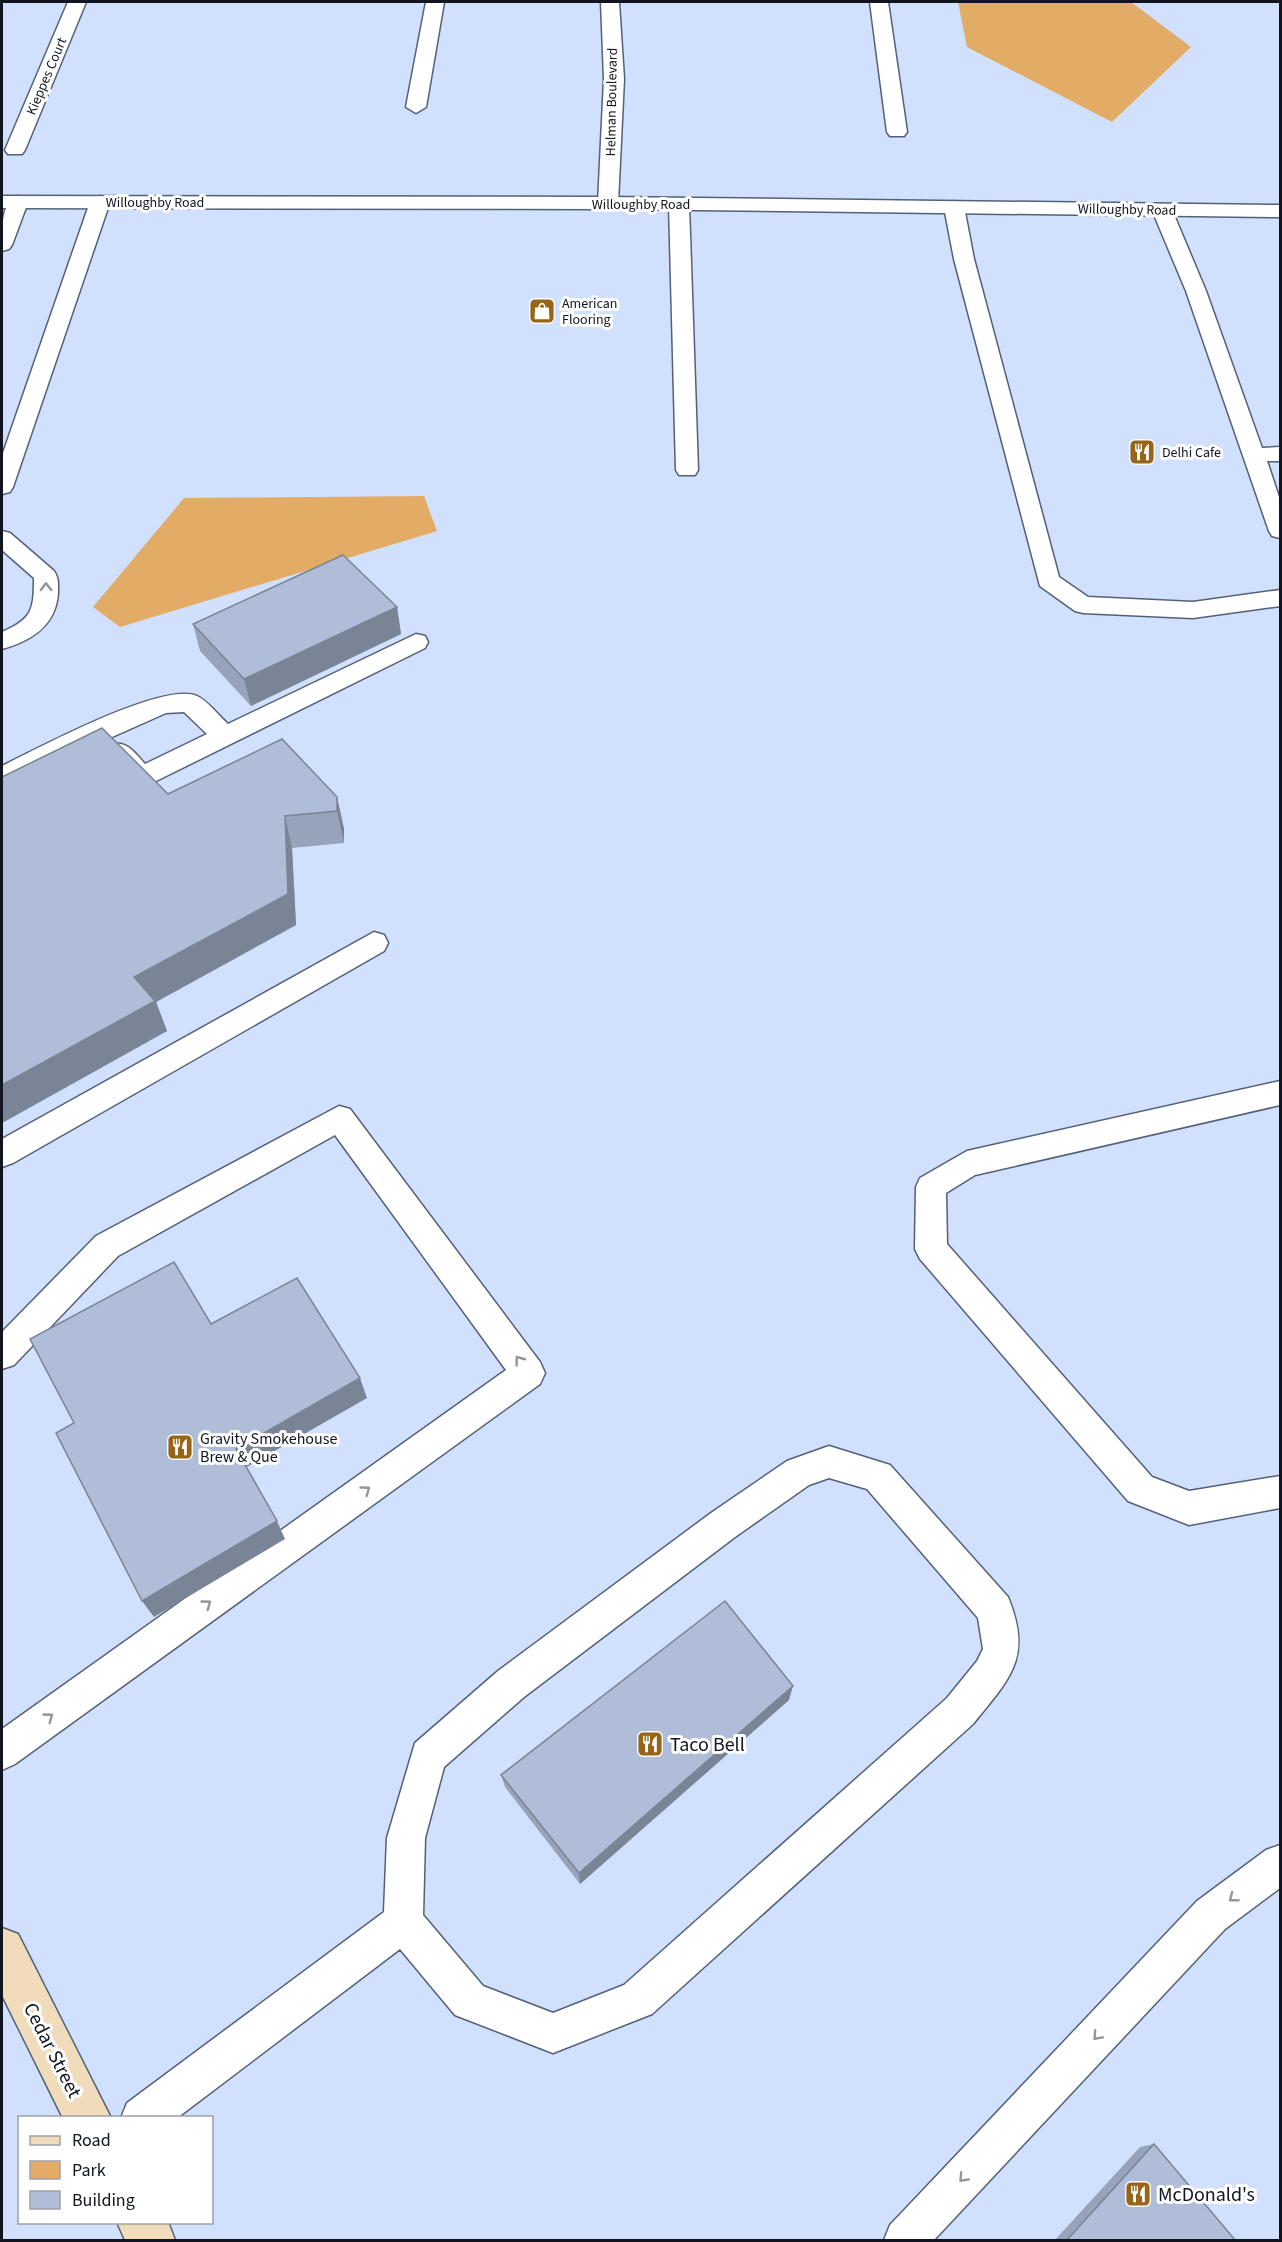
<svg xmlns="http://www.w3.org/2000/svg" width="1282" height="2242" viewBox="0 0 1282 2242" font-family="'Source Sans 3',sans-serif">
<style>
.green{fill:#e2ac66}
.lines{fill:none;stroke-linecap:round;stroke-linejoin:round}
.service-casing{stroke:#536077;stroke-width:3}
.minor-casing{stroke:#536077;stroke-width:3}
.tertiary-casing{stroke:#536077;stroke-width:3}
.secondary-casing{stroke:#536077;stroke-width:3}
.service{fill:#fff;fill-rule:evenodd}
.minor{fill:#fff;fill-rule:evenodd}
.tertiary{fill:#fff;fill-rule:evenodd}
.secondary{fill:#f0dcba;fill-rule:evenodd}
.wall{fill:#96a3ba}
.shaded-wall{fill:#7a8497}
.building{fill:#afbdd8;stroke:#7a8497;stroke-width:1.5}
.oneway{stroke:#93969a}
.labels{text-anchor:middle;stroke-width:6;stroke-linejoin:round;paint-order:stroke}
.far-street-label{font-size:14px;fill:#10151f;stroke:#fff}
.far-poi-label{font-size:14px;fill:#10151f;stroke:#fff;text-anchor:start}
.poi-label{font-size:16px;fill:#10151f;stroke:#fff;text-anchor:start}
.near-poi-label{font-size:20px;fill:#10151f;stroke:#fff;text-anchor:start}
.near-street-label{font-size:20px;fill:#10151f;stroke:#fff}
</style>
<rect width="100%" height="100%" fill="#d1e0fc"/>
<path class="green" d="M958,2H1131L1191,47L1112,122L967,47Z
M424,496L437,531L120,627L93,607L184,498Z"/>
<g class="lines">
<defs>
<path id="service" d="M18,196L28,202L12,245L9,249L2,251C2,234 0,201 18,196Z
M100,196L110,202L13,487L10,492L2,494V456L90,202Z
M679,198L689,204L698,470L695,475H679L676,470L669,204Z
M954,201L964,207L974,259L1059,577L1088,597L1193,602L1280,590V606L1193,618L1083,613L1075,611L1040,586L954,259L944,207Z
M1162,204L1172,210L1206,291L1262,448L1280,447V461H1267L1280,500V538L1272,536L1269,531L1186,291L1152,210Z
M2,531L10,533L54,571C59,578 58,585 58,593C56,626 31,641 2,649V632C32,619 34,610 34,578L2,550Z
M416,634L425,636L428,642L425,648L156,781C133,787 115,770 104,751L108,745C126,739 134,752 145,764L207,734L184,712L166,713L2,786V766C37,749 163,681 197,696C208,701 219,716 228,724Z
M374,932L384,935L388,943L384,951L13,1163L2,1167V1139Z
M1280,1081V1105L975,1175L946,1193L947,1244L1152,1477L1189,1491L1280,1476V1508L1189,1525L1128,1501L920,1259L915,1249L916,1187L920,1178L967,1151Z
M339,1106L350,1109L540,1362L545,1373L540,1384L15,1764L2,1770V1729L506,1370L335,1135L118,1256L14,1365L2,1369V1332L96,1236Z
M829,1446L890,1465L1008,1597C1033,1658 1010,1678 973,1724L652,2014L553,2053L455,2015L400,1949L177,2118H121L127,2103L384,1912L387,1838L415,1743L498,1671L711,1513L787,1461ZM829,1478L867,1489L978,1618L983,1649L977,1661L947,1698L624,1985L553,2013L483,1986L423,1915L425,1838L444,1767L524,1697L735,1537L809,1485Z
M1280,1845V1888L1225,1929L934,2240H884L890,2225L1197,1901L1266,1850Z"/>
<path id="minor" d="M68,2H86L25,150L22,154H8L5,150Z
M426,2H444L426,107L416,113L406,107Z
M601,2H619L624,79L618,203L615,207H601L598,203L604,79Z
M870,2H888L907,132L904,136H890L887,132Z"/>
<path id="tertiary" d="M2,196L608,197L1280,205V217L608,209L2,208Z"/>
<path id="secondary" d="M2,1928L18,1934L111,2118H63L2,1995Z
M117,2222H168L175,2240H125Z"/>
</defs>
<use href="#service" class="service-casing"/>
<use href="#minor" class="minor-casing"/>
<use href="#tertiary" class="tertiary-casing"/>
<use href="#secondary" class="secondary-casing"/>
<use href="#service" class="service"/>
<use href="#minor" class="minor"/>
<use href="#tertiary" class="tertiary"/>
<use href="#secondary" class="secondary"/>
</g>
<path class="wall" d="M397,607L401,634L251,706L200,651L193,624Z
M168,794L337,797L344,829V843L292,848L296,925L156,1002L167,1031L2,1123Z
M789,1700L580,1884L505,1787L501,1775Z
M1154,2144L1236,2241H1054L1140,2147Z"/>
<path class="shaded-wall" d="M397,607L401,634L251,706L244,679Z
M337,797L344,829V843L337,811Z
M285,816L292,848L296,925L156,1002L167,1031L2,1123V1085L134,977Z
M360,1378L367,1398L245,1468L236,1449Z
M277,1521L285,1539L154,1617L142,1601Z
M793,1686L789,1700L580,1884L579,1873Z"/>
<path class="building" d="M343,555L397,607L244,679L193,624Z
M102,728L168,794L282,739L337,797V811L285,816L288,894L134,977L155,1001L2,1085V777Z
M174,1262L211,1324L297,1278L360,1378L236,1449L277,1521L142,1601L56,1433L74,1423L30,1339Z
M725,1601L793,1686L579,1873L501,1775Z
M1154,2144L1236,2241H1066Z"/>
<defs><path id="oneway-chevron" d="M-2-3.5L2.5 0L-2 3.5" fill="none" stroke-width="1.6" stroke-linecap="round" stroke-linejoin="round" transform="scale(1.5)"/></defs>
<g class="oneway">
<use href="#oneway-chevron" transform="translate(46 587) rotate(-91)"/>
<use href="#oneway-chevron" transform="translate(519 1360) rotate(-127)"/>
<use href="#oneway-chevron" transform="translate(366 1490) rotate(-36)"/>
<use href="#oneway-chevron" transform="translate(207 1604) rotate(-36)"/>
<use href="#oneway-chevron" transform="translate(49 1717) rotate(-36)"/>
<use href="#oneway-chevron" transform="translate(1233 1898) rotate(142)"/>
<use href="#oneway-chevron" transform="translate(1097 2036) rotate(133)"/>
<use href="#oneway-chevron" transform="translate(963 2178) rotate(133)"/>
</g>
<defs>
<symbol id="shop-square" viewBox="-11 -11 22 22"><rect x="-9" y="-9" width="18" height="18" rx="4" fill="#976518" stroke="#fff"/><path d="M-5-2.5h2.3a2.7 3.5 0 0 1 5.4 0H5L5.5 6h-11ZM-1.5-2.5h3a1.5 2.3 0 0 0-3 0Z" fill="#fff"/></symbol>
<symbol id="restaurant-square" viewBox="-11 -11 22 22"><rect x="-9" y="-9" width="18" height="18" rx="4" fill="#976518" stroke="#fff"/><path d="M-5-6h1v4h1v-4h1v4h1v-4h1v5L-1.5 .5V6h-2V.5L-5-1ZM5-6V6H3V1.5H1.5Q1.5-4 5-6Z" fill="#fff"/></symbol>
</defs>
<g fill-rule="evenodd">
<use href="#shop-square" x="527" y="296" width="30" height="30"/>
<use href="#restaurant-square" x="1127" y="437" width="30" height="30"/>
<use href="#restaurant-square" x="165" y="1432" width="30" height="30"/>
<use href="#restaurant-square" x="635" y="1729" width="30" height="30"/>
<use href="#restaurant-square" x="1123" y="2179" width="30" height="30"/>
</g>
<g class="labels">
<g class="far-street-label">
<text transform="translate(46 76) rotate(-67)" y="5">Kieppes Court</text>
<text transform="translate(611 102) rotate(-89)" y="5">Helman Boulevard</text>
<text x="155" y="207">Willoughby Road</text>
<text x="641" y="209">Willoughby Road</text>
<text transform="translate(1127 209) rotate(1)" y="5">Willoughby Road</text>
</g>
<g class="far-poi-label">
<text x="562" y="308">American<tspan x="562" dy="16">Flooring</tspan></text>
<text x="1162" y="457">Delhi Cafe</text>
</g>
<g class="poi-label">
<text x="200" y="1444">Gravity Smokehouse<tspan x="200" dy="18">Brew &amp; Que</tspan></text>
</g>
<g class="near-poi-label">
<text x="670" y="1751">Taco Bell</text>
<text x="1158" y="2201">McDonald's</text>
</g>
<g class="near-street-label">
<text transform="translate(53 2050) rotate(63)" y="7">Cedar Street</text>
</g>
</g>
<rect width="1282" height="2242" fill="none" stroke="#10151f" stroke-width="6"/>
<rect x="18" y="2116" width="195" height="108" fill="#ffffff" stroke="#9fa1a5" stroke-width="1.5"/>
<rect x="30" y="2136" width="30" height="9" fill="#f0dcba" stroke="#9fa1a5" stroke-width="1.5"/>
<text x="72" y="2146" font-size="18" fill="#10151f">Road</text>
<rect x="30" y="2161" width="30" height="18" fill="#e2ac66" stroke="#9fa1a5" stroke-width="1.5"/>
<text x="72" y="2176" font-size="18" fill="#10151f">Park</text>
<rect x="30" y="2191" width="30" height="18" fill="#afbdd8" stroke="#9fa1a5" stroke-width="1.5"/>
<text x="72" y="2206" font-size="18" fill="#10151f">Building</text>
</svg>
